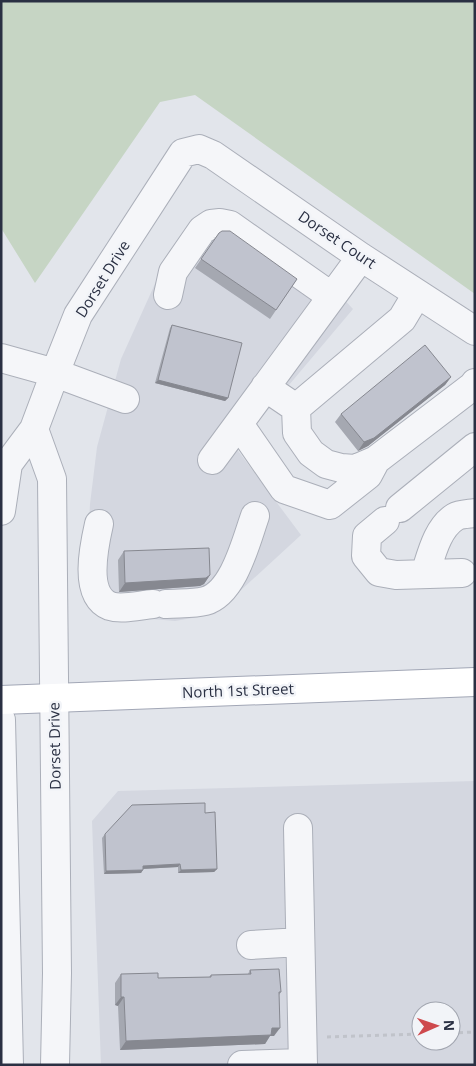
<svg xmlns="http://www.w3.org/2000/svg" width="476" height="1066" viewBox="0 0 476 1066" font-family="'Open Sans',sans-serif">
<style>
.built{fill:#d4d7e0;fill-rule:evenodd}
.green{fill:#c6d5c4}
.lines{fill:none;stroke-linecap:round;stroke-linejoin:round}
.minor-casing{stroke:#abafb9;stroke-width:30}
.major-casing{stroke:#a2a7b6;stroke-width:30}
.path{stroke:#c0c3ca;stroke-width:3;stroke-dasharray:4 4;stroke-linecap:butt}
.minor{stroke:#f5f6f9;stroke-width:28}
.major{stroke:#fff;stroke-width:28}
.wall{fill:#a5a8b1}
.shaded-wall{fill:#868890}
.building{fill:#c0c3ce;stroke:#868890}
.labels{text-anchor:middle;stroke-width:5;stroke-linejoin:round;paint-order:stroke}
.street-label{font-size:15px;fill:#2a3043;stroke:#f2f4f8}
</style>
<rect width="100%" height="100%" fill="#e2e5eb"/>
<path class="built" d="M202,217L316,270L353,309L236,448L301,535L215,614L175,621L106,615L86,584L90,504L97,447L121,359L163,266Z
M475,781V1065H101L92,821L118,791ZM421,1011H451V1041H421Z"/>
<path class="green" d="M1,1H475V294L195,95L160,102L35,283L1,228Z"/>
<g class="lines">
<defs>
<path id="minor" d="M168,295L173,272L202,230L211,224L220,223L230,225L331,296
M1,358L55,373L125,399
M265,387L296,408L402,319L417,294
M296,408L297,433L311,453L326,464L341,468L355,469L376,460
M239,424L284,489L330,505L368,475L376,460L473,386L475,383
M34,429L52,479L57,973L55,1065
M212,460L361,257
M400,508L475,447
M1,511L8,464L34,429L55,373L78,315L183,153L199,149L213,155L361,257L475,331
M385,521L367,536L366,556L379,572L396,575L462,573
M99,524C94,546 83,595 110,606C122,610 140,605 153,604
M425,574C431,556 437,528 455,517C460,514 469,514 475,513
M166,604C179,603 194,604 205,601C234,593 246,541 255,516
M1,720L9,1065
M298,828L303,1065
M251,945L300,942
M242,1065L303,1063"/>
<path id="major" d="M1,700L475,682"/>
</defs>
<use href="#minor" class="minor-casing"/>
<use href="#major" class="major-casing"/>
<path class="path" d="M451,1033L475,1032
M327,1037L421,1034"/>
<use href="#minor" class="minor"/>
<use href="#major" class="major"/>
</g>
<path class="wall" d="M219,233L297,279L270,319L195,268Z
M172,325L228,398L225,401L155,383L170,328Z
M451,377L445,385L368,446L358,451L335,422L341,414Z
M124,551L210,575L204,584L200,586L119,592L118,560Z
M205,813L217,869L214,872L178,873V867L143,869L141,873L104,874L102,838L105,834Z
M250,970L281,992L279,995L274,1036H270L265,1044L120,1050L118,1006L115,1005V983L121,974L158,978L209,977L211,975L248,974Z"/>
<path class="shaded-wall" d="M451,377L445,385L368,446L358,451L364,442Z
M158,380L228,398L225,401L155,383Z
M210,575L204,584L200,586L119,592L125,583Z
M180,864L178,867L141,869L143,866Z
M217,869L214,872L178,873L181,870Z
M143,870L141,873L104,874L106,871Z
M121,997H124L118,1006L115,1005Z
M272,1028H280L274,1036H270L265,1044L120,1050L126,1041Z"/>
<path class="building" d="M222,231H230L297,279L276,310L201,259L219,233Z
M172,325L242,343L228,398L158,380Z
M425,345L451,377L374,438L364,442L341,414Z
M209,548L210,575L206,578L125,583L124,551Z
M205,803V813L215,812L217,869L181,870L180,864L143,866V870L106,871L105,834L132,805Z
M279,969L281,992H279L280,1028H272L271,1035L126,1041L124,997H121V974L158,973V978L211,977V975L251,974L250,970Z"/>
<g class="labels">
<g class="street-label">
<text transform="translate(337 240) rotate(34)" y="5">Dorset Court</text>
<text transform="translate(103 279) rotate(-58)" y="5">Dorset Drive</text>
<text transform="translate(238 691) rotate(-2)" y="5">North 1st Street</text>
<text transform="translate(55 746) rotate(-91)" y="5">Dorset Drive</text>
</g>
</g>
<rect width="476" height="1066" fill="none" stroke="#2a3043" stroke-width="5"/>
<g transform="translate(436 1026) rotate(88)"><circle r="24" fill="#f2f4f8" stroke="#a2a6b0"/>
<path d="M0-4L9 19L0 12L-9 19Z" fill="#ce494d"/>
<text y="-8" font-size="14" font-weight="bold" text-anchor="middle" fill="#2a3043">N</text>
</g>
</svg>
